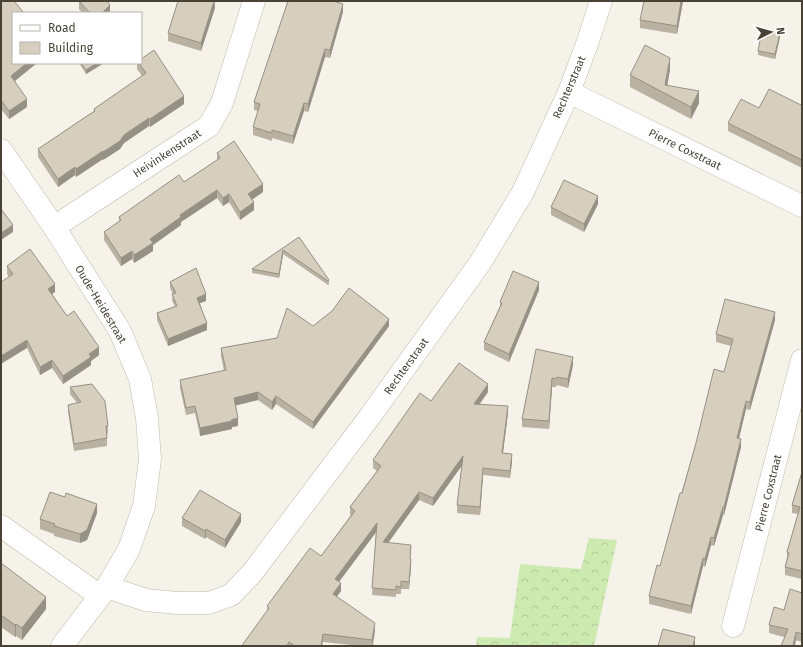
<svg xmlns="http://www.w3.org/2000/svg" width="803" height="647" viewBox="0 0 803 647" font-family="'Fira Sans',sans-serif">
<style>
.forest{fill:url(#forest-crowns)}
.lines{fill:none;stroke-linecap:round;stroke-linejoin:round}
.minor-casing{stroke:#c1bbab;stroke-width:23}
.minor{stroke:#fff;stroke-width:22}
.wall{fill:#b9b2a3}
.shaded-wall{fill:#969185}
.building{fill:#d7cfbe;stroke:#969185}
.labels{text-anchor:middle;stroke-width:3.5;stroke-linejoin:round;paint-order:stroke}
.street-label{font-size:11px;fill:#494337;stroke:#fff}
</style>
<defs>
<pattern id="forest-crowns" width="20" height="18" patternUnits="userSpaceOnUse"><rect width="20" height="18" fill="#cdeab1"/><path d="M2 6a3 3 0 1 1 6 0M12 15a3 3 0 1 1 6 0" fill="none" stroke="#b2ca99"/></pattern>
</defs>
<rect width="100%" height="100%" fill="#f5f2e9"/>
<path class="forest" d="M589,538L617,540L594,646H476L477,637L510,638L520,564L581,569Z"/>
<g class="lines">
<defs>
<path id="minor" d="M569,92L802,206
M1,150L54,227L120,331L140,379L147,418L150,459L144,506L129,549L107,587L62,646
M54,227L209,126L222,103L254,1
M1,526L100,596
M107,587L146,600L177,603H209L231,595L252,573L371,415L480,263L523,192L569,92L587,44L601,1
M733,626L802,360"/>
</defs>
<use href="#minor" class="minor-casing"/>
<use href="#minor" class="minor"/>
</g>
<path class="wall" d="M1,1L13,13L37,63L15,81L27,107L9,119L1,109Z
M79,1L110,13H82L79,9Z
M215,1V8L201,51L168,41V33Z
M683,1L677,34L640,28V20Z
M290,2L338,3L343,12L330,58L325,57L308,112L304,111L293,144L272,138V141L253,135V127L258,111L254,110V102Z
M780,37L775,59L758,55V51Z
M79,63H104L86,74Z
M137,63H141L184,104L150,127L149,126L124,143L120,149L103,160V159L76,177L75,175L58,187L38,157V149L94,111V109L142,76L137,69Z
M670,69L667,85L699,103L691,119L630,87V75Z
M802,102V168L728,131V123L759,108L801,105Z
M217,153L263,192L252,200L254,210L240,220L229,202L223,206L217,198L181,222V225L153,245V251L134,263L132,259L121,266L104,240V232L119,222V217L184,182L217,160Z
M598,204L584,232L551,215V207Z
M299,237L329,280V284L328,285L283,254L279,278L252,273V269Z
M7,266L55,292L52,294L67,316L99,355L91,361V365L63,384L52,368L40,375L27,348L9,277L7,274Z
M170,282L206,301L200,303L207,330L168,346L157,320V313L175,306L172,301L173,294L170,288Z
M539,290L509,362L484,350V342L500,306V302Z
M775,320L750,410L746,409L739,439L741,447L724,515H723L714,546L711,545L705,567L703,566L691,614L649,604V596L660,566L696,443L724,372L731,346L716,342V334Z
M313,326H389L313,429L276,404L272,410L258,400L236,405L238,426L232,427V429L200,436L195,413L186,415L180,388V380L224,371L221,356V348L277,338Z
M536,349L573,365L568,388L557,385L556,387H552L549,429L522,427V419Z
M70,387L108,426V433L107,434V446L74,451L68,412V405L77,403L70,394Z
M488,392L480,404L508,413L503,453L512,461L510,478L483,475L480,515L457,513V505L462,465L433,506L419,500L388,543L411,552L410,559L411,567L409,589H401V594H396V597L372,595L376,532L339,582L341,591L336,597L375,631L373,646H361L323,642L322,646H242L267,611V606L321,556L351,515H350V507L377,471L373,468V460L431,401Z
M802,472V579L785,575V567L787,558V552L798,514L792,513V505Z
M97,513L87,540L80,543L54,536V534L40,529V519Z
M182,518L241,522L225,548L206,537L205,539L182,526Z
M1,563L46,609L22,640L16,636L15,637L1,627Z
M802,593V642L769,633V625Z"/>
<path class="shaded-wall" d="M214,1L215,8L201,51V43Z
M681,1H683L677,34V26Z
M343,4V12L330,58V50Z
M110,5V13H102Z
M780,33V37L775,59V54Z
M325,49V57L308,112V104Z
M670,58V69L666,94L665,85Z
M27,63H37L11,84V76Z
M97,63H104L86,74V70Z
M699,91V103L691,119V107Z
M184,96V104L150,127V119Z
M27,99V107L9,119V111Z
M304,103V111L293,144V136Z
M149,118V126L124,143L120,149L103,160V152L124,135Z
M103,151V159L76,177V169Z
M75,167V175L58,187V179Z
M263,184V192L248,202V194Z
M217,190V198L181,222V225L153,245V251L134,263V255L150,239L180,215Z
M229,194V202L223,206V198Z
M598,196V204L584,232V224Z
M254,202V210L240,220V212Z
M13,225V232L1,240V233Z
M283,250V254L279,278V274Z
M132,251V259L121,266V258Z
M539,282V290L509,362V354Z
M55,284V292L48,297V289Z
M206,294V301L197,304V298Z
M775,312V320L750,410V402Z
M389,319V326L313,429V422Z
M207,323V330L168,346V339Z
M27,340V348L1,364V356Z
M99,347V355L91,361V365L63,384V376L89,354Z
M573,357V365L568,388V379Z
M52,360V368L40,375V367Z
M552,378V387L549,429V421Z
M488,384V392L474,411V404Z
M258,392V400L234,406V398Z
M276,396V404L272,410V402Z
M746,401V409L737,446V438Z
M508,406V413L502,460V453Z
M238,418V426L232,427V429L200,436V428Z
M741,439V447L724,515V507Z
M512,454V461L510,478V471Z
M463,456V464L433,506V498Z
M483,468V475L480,515V507Z
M419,492V500L383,550V542Z
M97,504V513L87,540L80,543V534Z
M723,507V515L714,546V538Z
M241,514V522L225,548V540Z
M377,523V531L335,587V579Z
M206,529V537L205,539V531Z
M711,537V545L705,567V559Z
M703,558V566L691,614V606Z
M411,559V567L409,589V582Z
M341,583V591L333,602V594Z
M46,597V609L22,640V628Z
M375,623V631L372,646V640Z
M16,624V636L15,637V625Z
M796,632V640L795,646H793Z
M323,634L322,646H321Z
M695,637V646H693Z"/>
<path class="building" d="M1,1H14L24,13H13V63H27L11,76L27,99L9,111L1,100Z
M79,1H107L110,5L102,13H90Z
M178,1H214L201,43L168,33Z
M288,1L290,2L291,1H336V2L343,4L330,50L325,49L308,104L304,103L293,136L272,130V133L253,127L260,104L254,102Z
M644,1H681L677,26L640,20Z
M762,30L780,33L775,54L758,51Z
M645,45L670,58L665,85L699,91L691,107L630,75Z
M154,50L184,96L150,119L149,118L124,135L120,141L103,152V151L76,169L75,167L58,179L38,149L87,116L95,111L94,109L146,73L139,63H141V59Z
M81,63H97L86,70Z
M769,89L801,105L802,102V160L728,123L741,99L759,108Z
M234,141L263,184L248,194L254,202L240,212L229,194L223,198L217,190L180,215L181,217L150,239L153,243L134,255L132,251L121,258L104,232L121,220L119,217L179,175L184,182L220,158L217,153Z
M564,180L598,196L584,224L551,207Z
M1,209L13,225L1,233Z
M299,237L329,280L328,281L283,250L279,274L252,269Z
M30,249L55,284L48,289L67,316L74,311L99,347L89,354L91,357L63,376L52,360L40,367L27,340L1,356V282L13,274L7,266Z
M196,268L206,294L197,298L207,323L168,339L157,313L177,306L172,294L176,293L170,282Z
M513,271L539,282L509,354L484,342L502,303L500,302Z
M349,288L389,319L313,422L276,396L272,402L258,392L234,398L238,418L231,420L232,421L200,428L195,406L186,408L180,380L226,370L221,348L277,338L287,308L313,326L332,311Z
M725,299L775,312L750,402L746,401L737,438L741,439L724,507H723L714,538L711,537L705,559L703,558L691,606L649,596L657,565L660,566L680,493H682L696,443L714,369L724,372L733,339L716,334Z
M536,349L573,357L568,379L557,377L556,379L552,378L549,421L522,419Z
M459,363L488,384L474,404L508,406L502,453L512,454L510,471L483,468L480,507L457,505L463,456L433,498L419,492L383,542L411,545L410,559H411L409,582L401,581V587L396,586V590L372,588L377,523L335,579L341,583L333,594L375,623L372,640L323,634L321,646H295L289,642L287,646H242L243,644L269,608L267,606L310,548L321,556L355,511L350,507L381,466L373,460L420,393L431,401Z
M92,384L105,401L108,426H106L107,438L74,444L68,405L81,402L70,387Z
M802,472V571L785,567L789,553L787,552L800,507L792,505Z
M200,490L241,514L225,540L206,529L205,531L182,518Z
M50,492L65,497L66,493L97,504L87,530L80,534L54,526L55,524L40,519Z
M1,563L46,597L22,628L16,624L15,625L1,615Z
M790,589L802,593V634L796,632L793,646H781L788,629L769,625L774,607L784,610Z
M663,629L695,637L693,646H658Z"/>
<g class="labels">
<g class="street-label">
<text transform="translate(569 87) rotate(-67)" y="4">Rechterstraat</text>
<text transform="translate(685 149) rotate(26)" y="4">Pierre Coxstraat</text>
<text transform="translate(167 153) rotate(-33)" y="4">Heivinkenstraat</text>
<text transform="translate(101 304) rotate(59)" y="4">Oude-Heidestraat</text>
<text transform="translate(406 366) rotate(-54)" y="4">Rechterstraat</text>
<text transform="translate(768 493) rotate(-76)" y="4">Pierre Coxstraat</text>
</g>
</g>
<rect width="803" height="647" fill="none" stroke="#494337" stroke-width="4"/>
<rect x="12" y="12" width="130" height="52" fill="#ffffff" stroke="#b6b4af"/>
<rect x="20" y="25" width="20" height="6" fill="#ffffff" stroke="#b6b4af"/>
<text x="48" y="32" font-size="12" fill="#494337">Road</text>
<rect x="20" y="42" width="20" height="12" fill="#d7cfbe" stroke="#b6b4af"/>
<text x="48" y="52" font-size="12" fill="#494337">Building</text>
<g transform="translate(771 32) rotate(84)" stroke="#ffffff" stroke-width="3" paint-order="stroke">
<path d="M0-3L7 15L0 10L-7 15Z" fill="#494337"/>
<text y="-6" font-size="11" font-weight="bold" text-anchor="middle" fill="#494337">N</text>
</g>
</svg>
